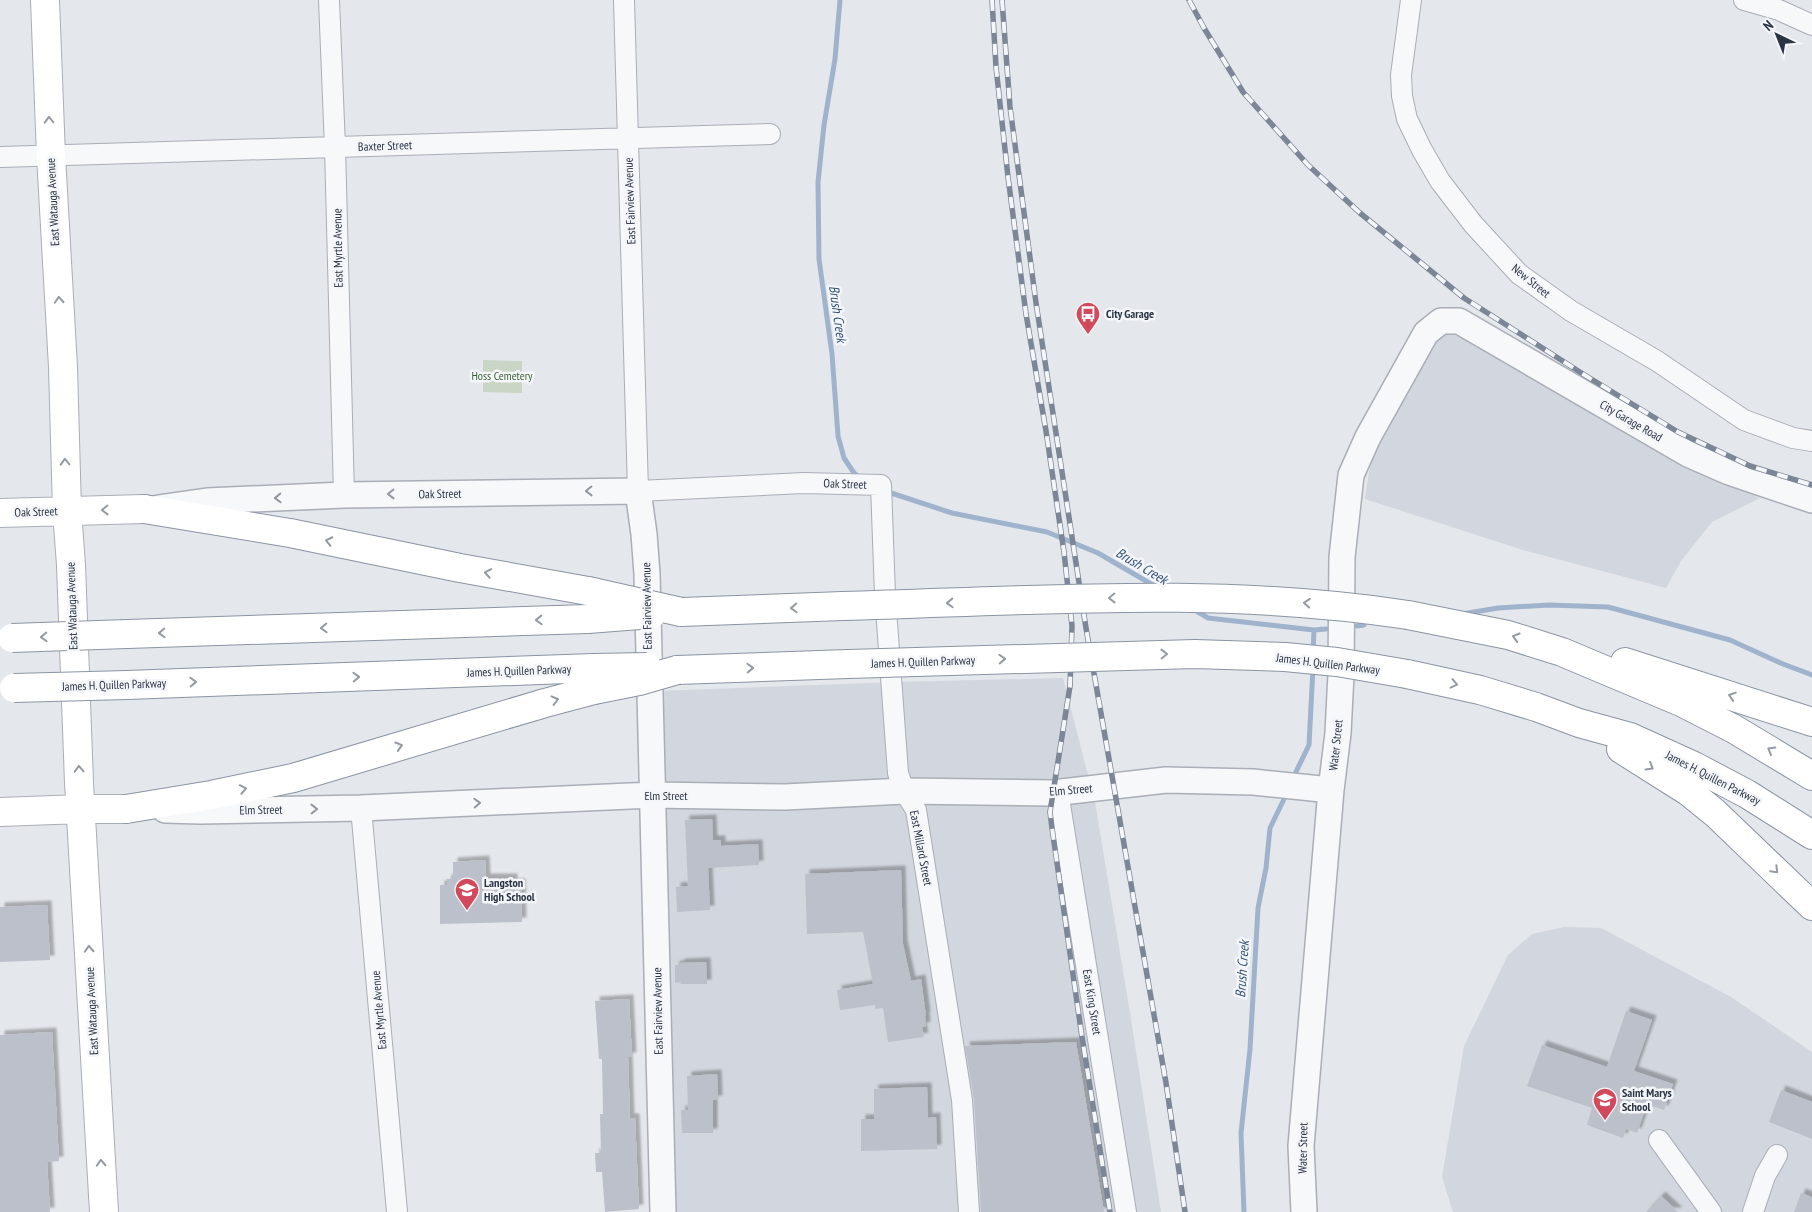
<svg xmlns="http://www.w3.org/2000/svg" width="1812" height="1212" viewBox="0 0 1812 1212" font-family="'PT Sans Narrow',sans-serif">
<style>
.built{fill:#d2d6de}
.green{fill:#c9d6c5}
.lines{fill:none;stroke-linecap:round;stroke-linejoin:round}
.stream{stroke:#9fb4cc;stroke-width:5}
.building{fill:#bbc0ca;filter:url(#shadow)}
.minor-casing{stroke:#a9aeb7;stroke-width:22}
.tertiary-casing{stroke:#a9aeb7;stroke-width:28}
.secondary-casing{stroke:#a9aeb7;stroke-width:30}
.motorway-casing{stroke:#8b94a3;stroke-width:30}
.minor{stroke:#f7f8fa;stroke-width:20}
.tertiary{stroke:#f7f8fa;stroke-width:25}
.secondary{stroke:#fff;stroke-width:28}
.motorway{stroke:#fff;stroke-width:28}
.rail-casing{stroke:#7d8696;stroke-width:5.5}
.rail{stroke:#f4f6f9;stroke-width:4;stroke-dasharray:11;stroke-linecap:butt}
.motorway-bridge-casing{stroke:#8b94a3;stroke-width:30;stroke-linecap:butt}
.motorway-bridge{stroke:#fff;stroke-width:28}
.oneway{stroke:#959aa2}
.oneway2{stroke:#9196a0}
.labels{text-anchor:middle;stroke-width:5;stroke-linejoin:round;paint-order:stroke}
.street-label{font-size:12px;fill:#2b3445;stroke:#f4f6f9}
.poi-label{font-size:12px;font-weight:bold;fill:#2b3445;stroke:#f4f6f9;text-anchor:start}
.park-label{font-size:12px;fill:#3f6138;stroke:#f4f6f9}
.water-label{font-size:14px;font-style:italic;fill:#34527a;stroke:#f4f6f9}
</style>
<defs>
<filter id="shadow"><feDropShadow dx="4.5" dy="-4.5" stdDeviation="1" flood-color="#0004"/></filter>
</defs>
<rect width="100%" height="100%" fill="#e4e7ec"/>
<path class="built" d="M1442,333H1464L1657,447L1760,498L1712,522L1681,561L1666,588L1523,550L1365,499L1371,458L1428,350Z
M1063,678L1095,802L1131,1019L1161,1212H674L658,691L898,682Z
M1564,927L1601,928L1731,997L1812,1052V1212H1453L1442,1177L1464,1046L1508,955L1532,934Z"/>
<path class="green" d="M483,360L522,361V393L483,392Z"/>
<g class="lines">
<path class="stream" d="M840,0L835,59L824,125L818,182L819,259L832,354L838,436L844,458L854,473L860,478
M885,491L952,513L1047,532L1098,553L1158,588
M1193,609L1208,618L1314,630L1326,629
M1462,614L1498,608L1549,605L1608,607L1730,640L1783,664L1812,675
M1357,626L1364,625
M1313,652L1314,630
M1293,778L1309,745L1313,668
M1244,1212L1241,1133L1250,1049L1258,908L1266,868L1270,828L1287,793"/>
</g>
<path class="building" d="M712,819L713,840H721V846L758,844L759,865L708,868L710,910L677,912L676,887L688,886L685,820Z
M485,860L486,878H513V883H521L522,922L440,924V885H447V879H453V862Z
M901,870L903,944L911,981L921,979L926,1016H925L926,1026L922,1027L924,1037L888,1042L883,1008L875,1009V1005L840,1010L837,990L873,984L863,932L807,934L805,874Z
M47,905L50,960L0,962V907Z
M706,962L707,984H680L681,982L675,983V965H680V963Z
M629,999L632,1057H628L630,1118H635L639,1209L605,1212L602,1172H596L595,1153H601L600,1114H603L602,1059H599L595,1001Z
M1626,1011L1652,1020L1634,1071L1673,1084L1664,1110L1647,1104L1637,1133L1626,1129L1623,1138L1587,1125L1592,1108L1527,1086L1542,1045L1607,1067Z
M52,1032L59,1161L47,1162L50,1212H0V1035Z
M1076,1042L1104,1212H981L974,1099L965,1046Z
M717,1074L718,1100H713V1133H682L681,1110H688L687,1076Z
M927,1087L928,1118L936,1117L937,1149L861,1151V1119H874V1089Z
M1781,1090L1812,1102V1139L1769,1122Z
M1801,1193L1812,1197V1212H1794Z
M1661,1196L1678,1212H1646Z"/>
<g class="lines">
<defs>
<path id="minor" d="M329,0L335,147L344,495
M624,0L638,491L804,483L881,485L885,595L898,773L904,791L916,810L962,1100L969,1212
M1411,0L1401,75L1402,96L1407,119L1422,150L1440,181L1473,224L1519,274L1571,311L1657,361L1744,420L1793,438L1812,441
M1744,0L1779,10L1812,25
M0,157L770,134
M1058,792L1126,1212
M361,808L397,1212
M1659,1140L1711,1212
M1753,1212L1765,1176L1777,1155"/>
<path id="tertiary" d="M158,508L207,501L344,495L638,491L644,534L647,574L663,1212
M165,810L200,811L361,808L652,795L785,797L904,791L1053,793L1166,780L1253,782L1331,790
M1304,1212L1301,1146L1331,790L1338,733L1341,674L1342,557L1351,475L1368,437L1426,333L1441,321H1459L1688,454L1729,472L1812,500"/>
<path id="secondary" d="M45,0L51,156L63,367L67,511L71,565L79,783L104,1212
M0,513L144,509
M0,812L81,809H126"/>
<path id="motorway" d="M144,509L290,533L460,568L588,591
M681,612L843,606
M1408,615L1508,635L1562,652L1681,702L1734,729L1812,776
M127,634L588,619
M1625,662L1812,722
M677,670L848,664
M1407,674L1480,690L1536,707L1579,723L1630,737L1694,766L1747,794L1812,835
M127,685L594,668
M1621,749L1689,792L1715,813L1812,906
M126,809L211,795L293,778L545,703L594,690"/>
</defs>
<use href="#minor" class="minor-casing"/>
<use href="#tertiary" class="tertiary-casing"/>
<use href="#secondary" class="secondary-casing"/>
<use href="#motorway" class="motorway-casing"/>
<use href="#minor" class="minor"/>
<use href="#tertiary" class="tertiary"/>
<use href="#secondary" class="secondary"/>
<use href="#motorway" class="motorway"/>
<defs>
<path id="rail" d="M992,0L996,67L1008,177L1026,314L1046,431L1064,552L1072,626L1070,686L1050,812L1052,828L1082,1037L1110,1212
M1002,0L1010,107L1036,303L1086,628L1166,1083L1185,1212
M1189,0L1204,28L1243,92L1308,165L1360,213L1464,298L1583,374L1678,432L1750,466L1812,485"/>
</defs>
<use href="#rail" class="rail-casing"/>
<use href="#rail" class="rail"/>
<defs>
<path id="motorway-bridge" d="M588,591L681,612
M843,606C1031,601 1221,586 1408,615
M588,619L652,614
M12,638L127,634
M848,664L1195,654L1285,657L1337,662L1407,674
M594,668L647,667
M14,688L127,685
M594,690L639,681L677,670"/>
</defs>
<use href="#motorway-bridge" class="motorway-bridge-casing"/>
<use href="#motorway-bridge" class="motorway-bridge"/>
</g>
<defs><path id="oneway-chevron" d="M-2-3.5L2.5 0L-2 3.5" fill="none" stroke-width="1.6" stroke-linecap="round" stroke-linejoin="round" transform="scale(1.25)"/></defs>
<g class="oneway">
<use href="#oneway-chevron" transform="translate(49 120) rotate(-92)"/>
<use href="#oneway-chevron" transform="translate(59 300) rotate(-93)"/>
<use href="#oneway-chevron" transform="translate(65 462) rotate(-92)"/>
<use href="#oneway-chevron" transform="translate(105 510) rotate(179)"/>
<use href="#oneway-chevron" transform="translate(329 541) rotate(-168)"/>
<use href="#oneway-chevron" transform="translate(488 573) rotate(-170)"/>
<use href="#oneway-chevron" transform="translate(1112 598) rotate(179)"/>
<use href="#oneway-chevron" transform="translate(950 603) rotate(178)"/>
<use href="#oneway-chevron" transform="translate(1307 603) rotate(-175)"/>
<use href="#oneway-chevron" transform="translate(794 608) rotate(178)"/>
<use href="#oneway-chevron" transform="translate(539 620) rotate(178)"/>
<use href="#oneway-chevron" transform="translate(324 628) rotate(178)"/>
<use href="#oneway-chevron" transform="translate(162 633) rotate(178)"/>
<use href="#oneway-chevron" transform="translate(44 637) rotate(178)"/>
<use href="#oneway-chevron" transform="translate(1516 637) rotate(-163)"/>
<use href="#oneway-chevron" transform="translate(1164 654) rotate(-1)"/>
<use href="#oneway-chevron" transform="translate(1002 659) rotate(-2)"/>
<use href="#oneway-chevron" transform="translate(750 668) rotate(-2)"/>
<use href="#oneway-chevron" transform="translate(356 677) rotate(-2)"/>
<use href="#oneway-chevron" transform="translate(193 682) rotate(-2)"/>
<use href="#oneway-chevron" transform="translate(1454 684) rotate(13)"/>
<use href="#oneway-chevron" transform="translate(1732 696) rotate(-162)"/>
<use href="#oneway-chevron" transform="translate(555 700) rotate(-14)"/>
<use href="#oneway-chevron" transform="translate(399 746) rotate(-17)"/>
<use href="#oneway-chevron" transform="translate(1771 750) rotate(-150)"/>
<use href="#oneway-chevron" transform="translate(1650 767) rotate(31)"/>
<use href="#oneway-chevron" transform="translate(79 769) rotate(-92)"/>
<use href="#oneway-chevron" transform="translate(243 789) rotate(-11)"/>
<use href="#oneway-chevron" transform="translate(1775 870) rotate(45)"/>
<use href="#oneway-chevron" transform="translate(89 949) rotate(-93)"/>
<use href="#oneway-chevron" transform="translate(101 1163) rotate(-93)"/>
</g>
<g class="oneway2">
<use href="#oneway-chevron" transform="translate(589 491) rotate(179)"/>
<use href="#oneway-chevron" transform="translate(391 494) rotate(179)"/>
<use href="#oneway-chevron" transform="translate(278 498) rotate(178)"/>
<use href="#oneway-chevron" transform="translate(477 803) rotate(-3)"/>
<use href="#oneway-chevron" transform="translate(314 809) rotate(-1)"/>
</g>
<defs>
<symbol id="bus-pin" viewBox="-11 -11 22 30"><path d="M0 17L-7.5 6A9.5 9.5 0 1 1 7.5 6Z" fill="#d1495b" stroke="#f4f6f9"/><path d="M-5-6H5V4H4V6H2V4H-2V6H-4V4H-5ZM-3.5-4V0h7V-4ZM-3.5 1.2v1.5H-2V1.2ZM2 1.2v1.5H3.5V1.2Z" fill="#fff"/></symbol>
<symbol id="school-pin" viewBox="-11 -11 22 30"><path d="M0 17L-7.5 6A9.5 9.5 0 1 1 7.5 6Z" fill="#d1495b" stroke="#f4f6f9"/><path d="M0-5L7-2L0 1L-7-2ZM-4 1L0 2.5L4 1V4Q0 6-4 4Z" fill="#fff"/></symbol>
</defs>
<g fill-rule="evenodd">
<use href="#bus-pin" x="1074" y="300" width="28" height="38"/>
<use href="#school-pin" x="453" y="876" width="28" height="38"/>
<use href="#school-pin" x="1591" y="1086" width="28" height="38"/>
</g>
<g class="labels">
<g class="street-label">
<text transform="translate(385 146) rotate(-2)" y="4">Baxter Street</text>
<text transform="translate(630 201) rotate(-92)" y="4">East Fairview Avenue</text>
<text transform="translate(53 202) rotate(-93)" y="4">East Watauga Avenue</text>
<text transform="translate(338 248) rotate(-91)" y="4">East Myrtle Avenue</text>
<text transform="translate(1531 281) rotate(39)" y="4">New Street</text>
<text transform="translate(1631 421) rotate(30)" y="4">City Garage Road</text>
<text transform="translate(845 484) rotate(2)" y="4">Oak Street</text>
<text transform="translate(440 494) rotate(-1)" y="4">Oak Street</text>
<text transform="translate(36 512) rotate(-2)" y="4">Oak Street</text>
<text transform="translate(72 606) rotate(-92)" y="4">East Watauga Avenue</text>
<text transform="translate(647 606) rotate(-91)" y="4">East Fairview Avenue</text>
<text transform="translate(923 662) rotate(-2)" y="4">James H. Quillen Parkway</text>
<text transform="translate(1328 664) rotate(7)" y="4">James H. Quillen Parkway</text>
<text transform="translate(519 671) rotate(-2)" y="4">James H. Quillen Parkway</text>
<text transform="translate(114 685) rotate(-2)" y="4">James H. Quillen Parkway</text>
<text transform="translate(1336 745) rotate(-84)" y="4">Water Street</text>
<text transform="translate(1713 778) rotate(27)" y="4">James H. Quillen Parkway</text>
<text transform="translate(1071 790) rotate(-5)" y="4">Elm Street</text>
<text x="666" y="800">Elm Street</text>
<text transform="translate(261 810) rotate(-1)" y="4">Elm Street</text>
<text transform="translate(921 848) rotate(79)" y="4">East Millard Street</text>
<text transform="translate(1092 1002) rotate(81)" y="4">East King Street</text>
<text transform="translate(379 1010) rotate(-95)" y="4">East Myrtle Avenue</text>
<text transform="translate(92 1011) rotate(-93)" y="4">East Watauga Avenue</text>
<text transform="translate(658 1011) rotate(-91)" y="4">East Fairview Avenue</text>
<text transform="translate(1303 1148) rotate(-89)" y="4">Water Street</text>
</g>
<g class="poi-label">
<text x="1106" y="318">City Garage</text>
<text x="484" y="887">Langston<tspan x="484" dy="14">High School</tspan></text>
<text x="1622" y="1097">Saint Marys<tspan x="1622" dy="14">School</tspan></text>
</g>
<g class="park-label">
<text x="502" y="380">Hoss Cemetery</text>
</g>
<g class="water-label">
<text transform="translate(838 314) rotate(82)" y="5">Brush Creek</text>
<text transform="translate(1142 566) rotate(31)" y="5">Brush Creek</text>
<text transform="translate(1242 969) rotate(-86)" y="5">Brush Creek</text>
</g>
</g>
<g transform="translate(1777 35) rotate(317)" stroke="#f4f6f9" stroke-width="4" paint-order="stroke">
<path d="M0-4L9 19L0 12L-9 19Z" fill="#2b3445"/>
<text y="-8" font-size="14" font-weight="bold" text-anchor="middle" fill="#2b3445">N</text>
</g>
</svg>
